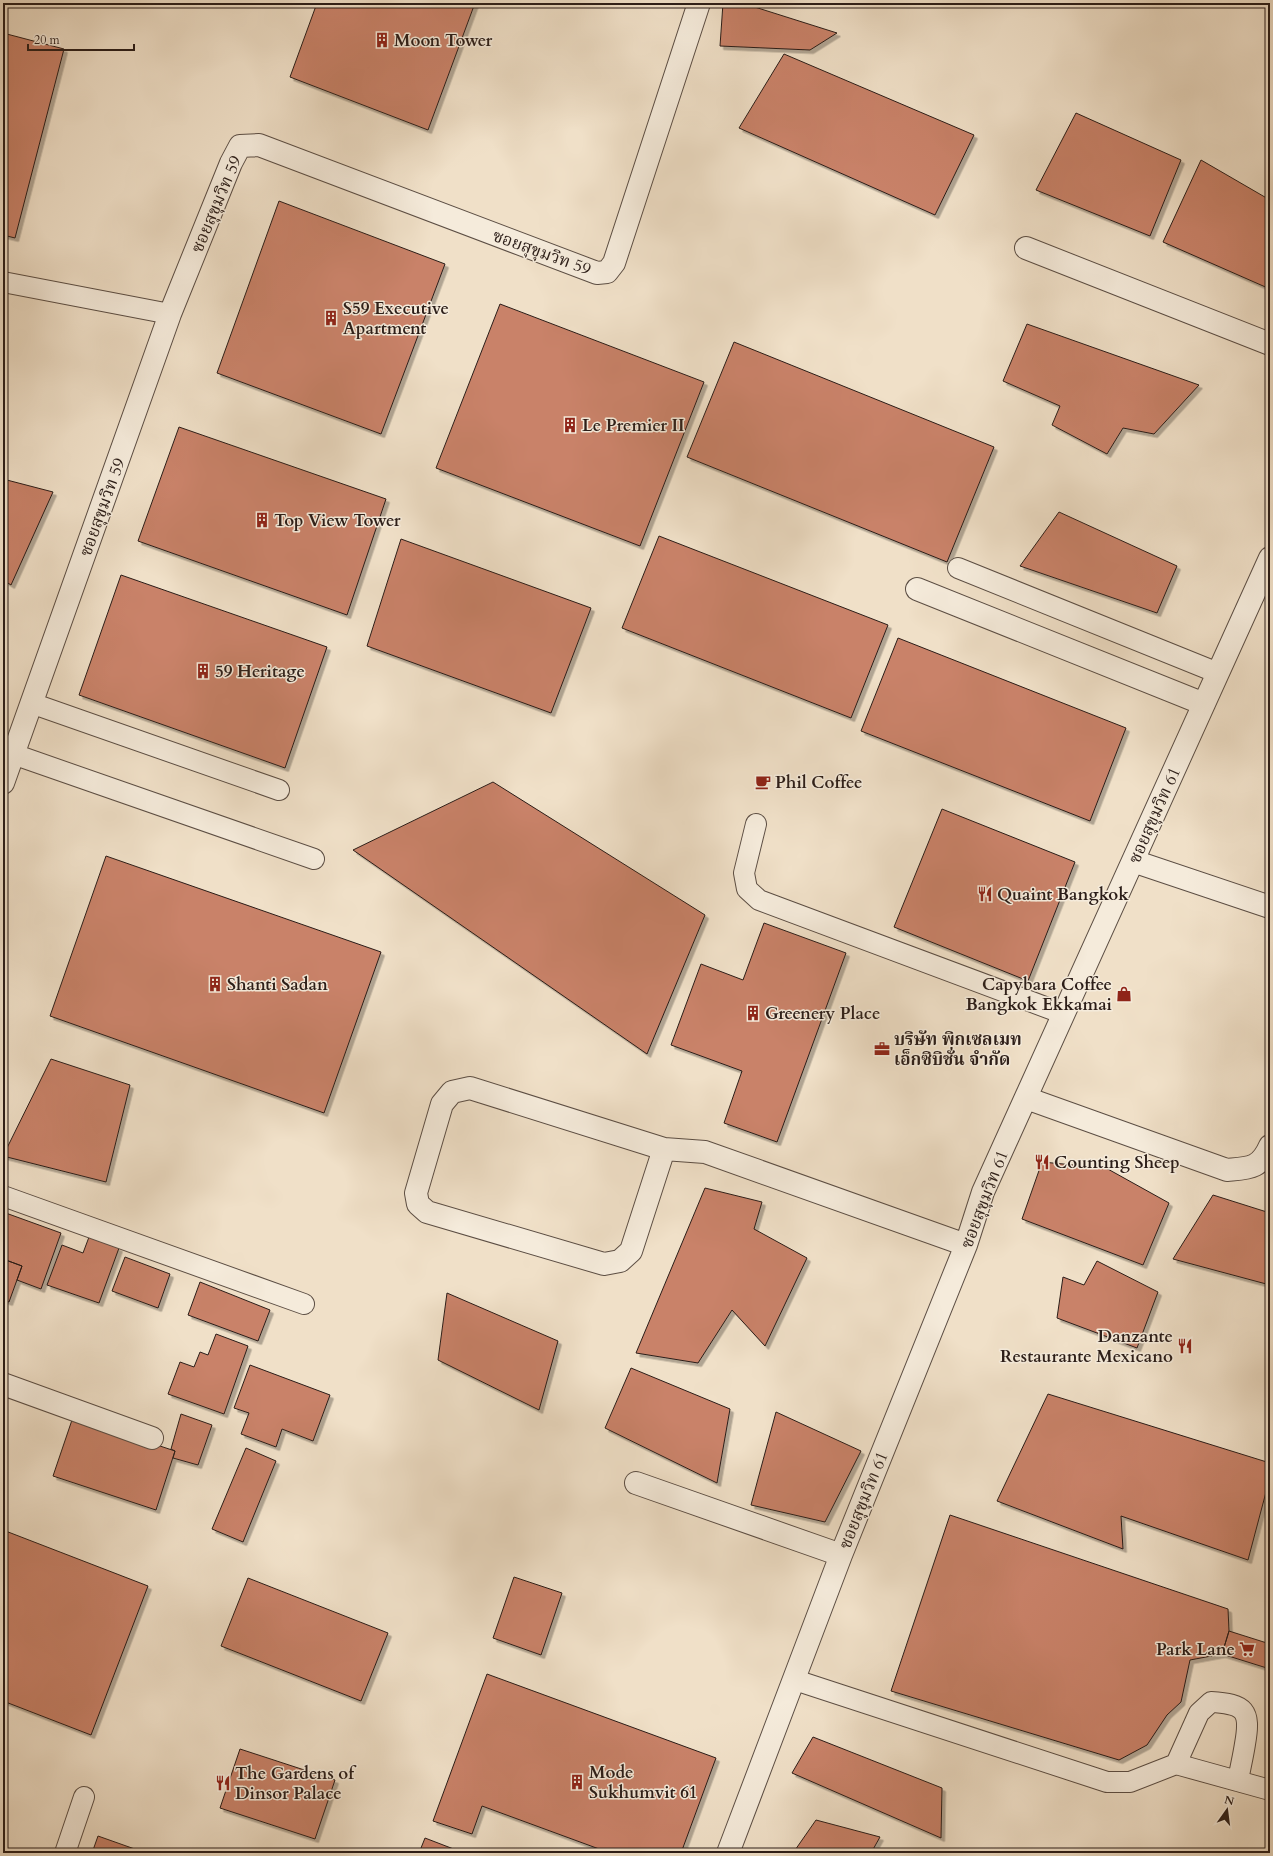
<svg xmlns="http://www.w3.org/2000/svg" width="1273" height="1856" viewBox="0 0 1273 1856" font-family="Cardo,'Noto Serif Thai',serif">
<style>
.building{fill:#c98269;stroke:#2b1d18;filter:url(#shadow)}
.lines{fill:none;stroke-linecap:round;stroke-linejoin:round}
.lane-casing{stroke:#5c4e44;stroke-width:22}
.street-casing{stroke:#5c4e44;stroke-width:24}
.lane{stroke:#f5ebdb;stroke-width:20}
.street{stroke:#f5ebdb;stroke-width:22}
.labels{text-anchor:middle;stroke-width:3;stroke-linejoin:round;paint-order:stroke}
.poi-label{font-size:17px;font-weight:bold;fill:#2b1d18;stroke:#f5ebdb;text-anchor:start}
.street-label{font-size:17px;fill:#2b1d18;stroke:#f5ebdb}
</style>
<defs>
<filter id="shadow"><feDropShadow dx="3.5" dy="3.5" stdDeviation="0" flood-color="#0004"/></filter>
</defs>
<rect width="100%" height="100%" fill="#f0e0c8"/>
<filter id="stains"><feTurbulence type="fractalNoise" baseFrequency=".005" numOctaves="4"/><feColorMatrix values="0 0 0 0 .2 0 0 0 0 .09 0 0 0 0 .02 0 0 0 .5 -.17"/></filter>
<radialGradient id="worn" r=".72"><stop offset=".6" stop-color="#630" stop-opacity="0"/><stop offset="1" stop-color="#630" stop-opacity=".3"/></radialGradient>
<path class="building" d="M317,3H475L428,130L290,77Z
M723,3H742L837,33L810,50L720,46Z
M3,33L64,49L15,238L3,235Z
M784,54L974,135L935,215L739,128Z
M1076,113L1181,160L1150,236L1036,190Z
M1201,160L1270,200V289L1163,242Z
M279,201L445,264L381,434L217,373Z
M500,304L704,382L640,546L436,468Z
M1027,324L1199,385L1154,434L1123,428L1107,454L1052,425L1060,406L1003,381Z
M734,342L994,447L947,562L687,457Z
M179,427L386,499L347,615L138,541Z
M3,479L53,492L11,585L3,580Z
M1059,512L1177,566L1157,613L1020,566Z
M659,536L888,625L851,718L622,628Z
M401,539L591,608L551,713L367,646Z
M121,575L327,647L285,768L79,695Z
M898,638L1126,728L1090,821L861,731Z
M493,782L705,915L647,1054L353,850Z
M942,809L1075,862L1028,981L894,927Z
M106,856L381,952L324,1113L50,1016Z
M764,923L846,953L777,1142L724,1123L742,1071L671,1045L701,964L743,980Z
M51,1059L130,1085L106,1182L3,1156Z
M1042,1162L1106,1168L1169,1203L1143,1265L1022,1219Z
M705,1188L762,1202L754,1229L807,1258L765,1346L732,1310L698,1363L636,1353Z
M1213,1195L1270,1213V1285L1173,1259Z
M3,1212L61,1233L41,1289L17,1280L22,1266L3,1259Z
M89,1237L119,1248L99,1303L47,1285L62,1245L83,1253Z
M125,1257L170,1274L158,1308L112,1291Z
M3,1259L22,1266L9,1302L3,1300Z
M1097,1261L1158,1292L1137,1348L1057,1318L1063,1277L1084,1285Z
M200,1282L270,1310L258,1341L188,1315Z
M447,1293L558,1341L539,1410L438,1360Z
M216,1334L248,1346L224,1414L168,1394L180,1362L194,1367L200,1352L208,1355Z
M250,1365L330,1395L313,1441L282,1429L276,1447L241,1434L249,1413L234,1408Z
M631,1368L730,1409L717,1483L605,1428Z
M1048,1394L1270,1463V1477L1248,1560L1121,1516L1123,1549L997,1501Z
M776,1412L861,1451L825,1522L751,1505Z
M181,1414L212,1425L198,1465L173,1458L175,1451L171,1449Z
M73,1417L175,1451L156,1510L53,1476Z
M246,1448L276,1461L243,1542L212,1529Z
M950,1515L1228,1609L1229,1631L1222,1654L1190,1660L1181,1702L1167,1715L1147,1745L1119,1760L891,1691Z
M3,1530L148,1586L91,1735L3,1701Z
M514,1577L562,1593L541,1655L493,1638Z
M248,1578L388,1633L361,1701L221,1646Z
M1229,1631L1270,1644V1669L1222,1654Z
M487,1674L716,1758L681,1853H610L482,1806L472,1834L433,1821Z
M813,1737L942,1788L941,1838L792,1773Z
M240,1749L335,1780L315,1839L220,1808Z
M816,1820L880,1837L871,1853H793Z
M98,1836L146,1853H92Z
M425,1838L464,1853H419Z"/>
<g class="lines">
<defs>
<path id="lane" d="M3,282L170,314
M958,568L1218,673
M31,703L279,790
M13,754L314,859
M756,824L744,873L747,889L759,900L1064,1014
M3,1196L304,1304
M795,1680L1107,1782H1130L1176,1764L1270,1790
M1176,1764L1199,1713L1211,1702C1245,1704 1251,1710 1245,1744C1243,1757 1240,1769 1238,1781
M65,1853L84,1797"/>
<path id="street" d="M1026,248L1270,344
M917,589L1204,704
M3,783L170,314L231,163L240,146L259,145L597,273L607,272L614,263L699,3
M1133,861L1270,907
M1026,1098L1227,1170C1249,1168 1260,1169 1270,1146
M664,1149L470,1088L452,1092L442,1104L416,1193L418,1204L427,1212L604,1264L620,1261L631,1251L664,1149L705,1152L966,1245
M3,1384L152,1438
M636,1483L841,1555
M728,1853L841,1555L966,1245L983,1192L1270,558"/>
</defs>
<use href="#lane" class="lane-casing"/>
<use href="#street" class="street-casing"/>
<use href="#lane" class="lane"/>
<use href="#street" class="street"/>
</g>
<defs>
<symbol id="building-bare" viewBox="-9 -9 18 18"><path d="M-4-6H4V6H1V3H-1V6H-4ZM-2.5-4.3h1.7v1.8h-1.7ZM.8-4.3h1.7v1.8H.8ZM-2.5-1h1.7V.8h-1.7ZM.8-1h1.7V.8H.8Z" fill="#8f2418" stroke="#f5ebdb" stroke-width="2.5" paint-order="stroke"/></symbol>
<symbol id="cafe-bare" viewBox="-9 -9 18 18"><path d="M-5.5-4.5H6V0H3Q3 3.5 0 3.5H-2.5Q-5.5 3.5-5.5 0ZM3-3.2v2h1.7v-2ZM-6 4.5H4V6H-6Z" fill="#8f2418" stroke="#f5ebdb" stroke-width="2.5" paint-order="stroke"/></symbol>
<symbol id="restaurant-bare" viewBox="-9 -9 18 18"><path d="M-5-6h1v4h1v-4h1v4h1v-4h1v5L-1.5 .5V6h-2V.5L-5-1ZM5-6V6H3V1.5H1.5Q1.5-4 5-6Z" fill="#8f2418" stroke="#f5ebdb" stroke-width="2.5" paint-order="stroke"/></symbol>
<symbol id="shop-bare" viewBox="-9 -9 18 18"><path d="M-5-2.5h2.3a2.7 3.5 0 0 1 5.4 0H5L5.5 6h-11ZM-1.5-2.5h3a1.5 2.3 0 0 0-3 0Z" fill="#8f2418" stroke="#f5ebdb" stroke-width="2.5" paint-order="stroke"/></symbol>
<symbol id="office-bare" viewBox="-9 -9 18 18"><path d="M-6-3h4V-5.5h4V-3h4V5H-6ZM-1-4.5V-3h2v-1.5ZM-6 0V1H6V0Z" fill="#8f2418" stroke="#f5ebdb" stroke-width="2.5" paint-order="stroke"/></symbol>
<symbol id="supermarket-bare" viewBox="-9 -9 18 18"><path d="M-6-5.5h2.5l.6 2H6L4.5 2H-2.5L-4.4-4H-6ZM-1.5 3.2a1.3 1.3 0 1 0 .1 0ZM3 3.2a1.3 1.3 0 1 0 .1 0Z" fill="#8f2418" stroke="#f5ebdb" stroke-width="2.5" paint-order="stroke"/></symbol>
</defs>
<g fill-rule="evenodd">
<use href="#building-bare" x="371" y="29" width="22" height="22"/>
<use href="#building-bare" x="320" y="307" width="22" height="22"/>
<use href="#building-bare" x="559" y="414" width="22" height="22"/>
<use href="#building-bare" x="251" y="509" width="22" height="22"/>
<use href="#building-bare" x="192" y="660" width="22" height="22"/>
<use href="#cafe-bare" x="752" y="771" width="22" height="22"/>
<use href="#restaurant-bare" x="974" y="883" width="22" height="22"/>
<use href="#building-bare" x="204" y="973" width="22" height="22"/>
<use href="#shop-bare" x="1113" y="983" width="22" height="22"/>
<use href="#building-bare" x="742" y="1002" width="22" height="22"/>
<use href="#office-bare" x="871" y="1038" width="22" height="22"/>
<use href="#restaurant-bare" x="1031" y="1151" width="22" height="22"/>
<use href="#restaurant-bare" x="1174" y="1335" width="22" height="22"/>
<use href="#supermarket-bare" x="1236" y="1638" width="22" height="22"/>
<use href="#building-bare" x="566" y="1771" width="22" height="22"/>
<use href="#restaurant-bare" x="212" y="1772" width="22" height="22"/>
</g>
<g class="labels">
<g class="poi-label">
<text x="394" y="46">Moon Tower</text>
<text x="343" y="314">S59 Executive<tspan x="343" dy="20">Apartment</tspan></text>
<text x="582" y="431">Le Premier II</text>
<text x="274" y="526">Top View Tower</text>
<text x="215" y="677">59 Heritage</text>
<text x="775" y="788">Phil Coffee</text>
<text x="997" y="900">Quaint Bangkok</text>
<text x="227" y="990">Shanti Sadan</text>
<text x="1112" y="990" text-anchor="end">Capybara Coffee<tspan x="1112" dy="20">Bangkok Ekkamai</tspan></text>
<text x="765" y="1019">Greenery Place</text>
<text x="894" y="1045">บริษัท พิกเซลเมท<tspan x="894" dy="20">เอ็กซิบิชั่น จำกัด</tspan></text>
<text x="1054" y="1168">Counting Sheep</text>
<text x="1173" y="1342" text-anchor="end">Danzante<tspan x="1173" dy="20">Restaurante Mexicano</tspan></text>
<text x="1235" y="1655" text-anchor="end">Park Lane</text>
<text x="589" y="1778">Mode<tspan x="589" dy="20">Sukhumvit 61</tspan></text>
<text x="235" y="1779">The Gardens of<tspan x="235" dy="20">Dinsor Palace</tspan></text>
</g>
<g class="street-label">
<text transform="translate(216 204) rotate(-67)" y="6">ซอยสุขุมวิท 59</text>
<text transform="translate(542 252) rotate(20)" y="6">ซอยสุขุมวิท 59</text>
<text transform="translate(102 507) rotate(-70)" y="6">ซอยสุขุมวิท 59</text>
<text transform="translate(1154 815) rotate(-66)" y="6">ซอยสุขุมวิท 61</text>
<text transform="translate(984 1199) rotate(-69)" y="6">ซอยสุขุมวิท 61</text>
<text transform="translate(863 1500) rotate(-68)" y="6">ซอยสุขุมวิท 61</text>
</g>
</g>
<rect width="1273" height="1856" fill="none" stroke="#f0e0c8" stroke-width="16"/>
<rect x="4" y="4" width="1265" height="1848" fill="none" stroke="#2b1d18" stroke-width="2"/>
<rect x="8" y="8" width="1257" height="1840" fill="none" stroke="#2b1d18"/>
<g transform="translate(1227 1810) rotate(14)" stroke="#f5ebdb" stroke-width="3" paint-order="stroke">
<path d="M0-3L7 15L0 10L-7 15Z" fill="#2b1d18"/>
<text y="-6" font-size="11" font-weight="bold" text-anchor="middle" fill="#2b1d18">N</text>
</g>
<path d="M28 44v6h106v-6" fill="none" stroke="#2b1d18" stroke-width="2"/>
<text x="34" y="44" font-size="12" fill="#2b1d18" stroke="#f5ebdb" stroke-width="3" paint-order="stroke">20 m</text>
<rect width="100%" height="100%" filter="url(#stains)"/>
<rect width="100%" height="100%" fill="url(#worn)"/>
</svg>
